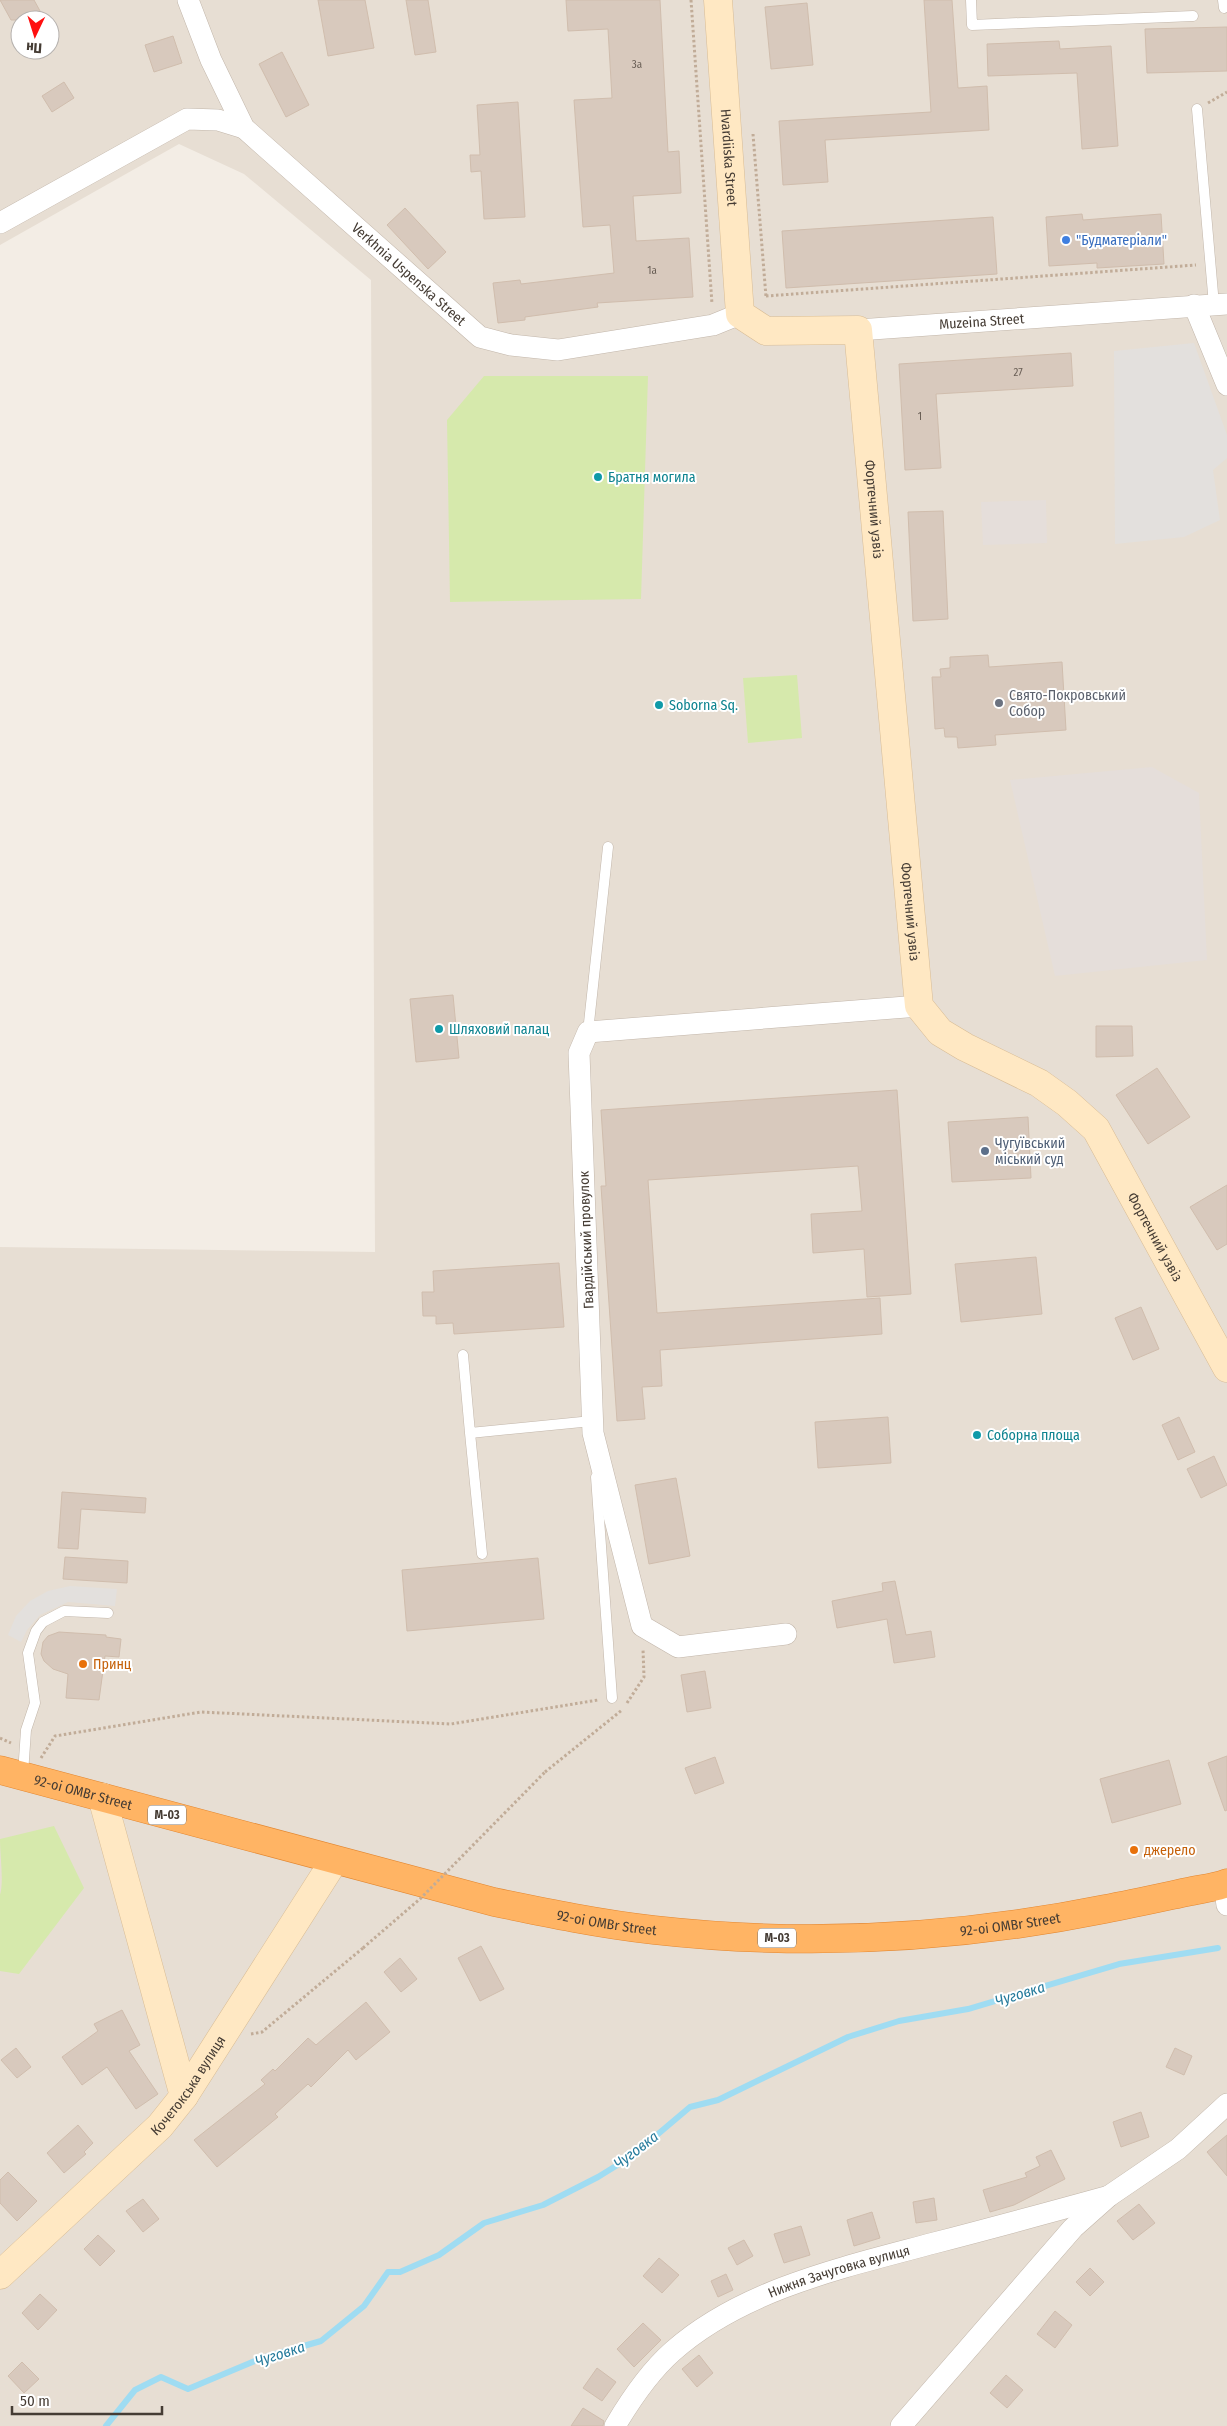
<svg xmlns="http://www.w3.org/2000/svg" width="1227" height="2426" viewBox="0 0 1227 2426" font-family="'Fira Sans Condensed',sans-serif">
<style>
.residential{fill:#e7ded3;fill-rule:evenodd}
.industrial{fill:#e5deda}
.green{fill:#d6e9ac}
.parking{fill:#e3e0dd}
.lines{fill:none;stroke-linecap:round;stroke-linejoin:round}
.stream{stroke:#9fdcf2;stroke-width:6}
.building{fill:#d8c9bd;stroke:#d0bdad}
.lane-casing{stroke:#c2b6aa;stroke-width:11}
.street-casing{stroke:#c2b6aa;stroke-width:22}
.secondary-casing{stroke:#d8bc95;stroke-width:29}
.highway-casing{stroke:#e28630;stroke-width:29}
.path{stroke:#c1ac98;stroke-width:3;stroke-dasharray:2.5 2.5;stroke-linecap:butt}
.lane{stroke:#fff;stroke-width:10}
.street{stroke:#fff;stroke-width:21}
.secondary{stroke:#ffe8c3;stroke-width:28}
.highway{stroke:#ffb464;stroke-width:28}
.path-bridge{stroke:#c1ac98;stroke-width:3;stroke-dasharray:2.5 2.5;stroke-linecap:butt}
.shop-dot{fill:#3f7fe0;stroke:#fff;stroke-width:2}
.culture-dot{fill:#0f9aa8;stroke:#fff;stroke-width:2}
.worship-dot{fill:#6b7280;stroke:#fff;stroke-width:2}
.service-dot{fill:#5c6f8a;stroke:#fff;stroke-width:2}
.food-dot{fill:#e8710a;stroke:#fff;stroke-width:2}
.labels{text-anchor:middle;stroke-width:4;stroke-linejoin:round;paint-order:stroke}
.number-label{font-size:11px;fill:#6a5f56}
.shield{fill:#fff;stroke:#7d7671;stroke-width:1}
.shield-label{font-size:12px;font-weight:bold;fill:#453c34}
.street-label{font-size:14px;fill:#453c34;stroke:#fff}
.shop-label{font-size:14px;fill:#366cbe;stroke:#fff;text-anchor:start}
.culture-label{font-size:14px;fill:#0d838f;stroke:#fff;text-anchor:start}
.worship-label{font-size:14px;fill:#5b616d;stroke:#fff;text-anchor:start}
.service-label{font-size:14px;fill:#4e5e75;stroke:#fff;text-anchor:start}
.food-label{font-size:14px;fill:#c56008;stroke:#fff;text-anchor:start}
.water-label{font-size:15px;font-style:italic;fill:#267b9c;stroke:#fff}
</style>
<rect width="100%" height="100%" fill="#f3ede5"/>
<path class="residential" d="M0,0H1227V2426H0V1247L375,1252L371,280L244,174L179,144L0,245ZM20,20H50V50H20Z"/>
<path class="industrial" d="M1046,500L1047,543L983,545L981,502Z
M1152,767L1199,793L1207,960L1055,976L1010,780Z"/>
<path class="green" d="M484,376H648L641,599L450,602L447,420Z
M797,675L802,738L748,743L743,678Z
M54,1826L84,1888L19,1974L0,1971V1895C4,1882 0,1855 0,1839Z"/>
<path class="parking" d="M1194,343L1227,435V458L1213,470L1220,520L1184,537L1115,544L1114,351Z
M70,1586L117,1589L115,1606L68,1602L40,1615L27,1630L21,1642L8,1635L16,1616L30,1601L48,1591Z"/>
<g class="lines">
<path class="stream" d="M106,2426L135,2390L161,2377L188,2389L262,2358L321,2341L364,2306L388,2272H400L439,2255L484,2223L543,2205L598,2177L632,2156L690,2107L718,2100L848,2037L899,2021L968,2009L1119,1964L1218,1948"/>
</g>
<path class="building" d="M0,0H34L45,20H11Z
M318,0H365L374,48L328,56Z
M406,0H428L436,52L415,55Z
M566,0H660L668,152L679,151L681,193L633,196L636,241L689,238L693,297L597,303L598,307L525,317V320L498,323L493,283L520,280L521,284L614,273L610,225L583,227L574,100L612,98L608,29L568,31Z
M924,0H952L958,88L987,86L989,130L825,140L828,182L783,185L779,121L931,112Z
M807,3L813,65L771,69L765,7Z
M1227,27V71L1147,73L1145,29Z
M173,36L182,63L154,72L145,45Z
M1059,41L1060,49L1111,46L1118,146L1082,149L1077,73L988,76L987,44Z
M282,52L309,105L286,117L259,64Z
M64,82L74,98L52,112L42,96Z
M518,102L525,217L484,219L481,171L471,172L470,155H480L477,105Z
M405,208L446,252L428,269L387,225Z
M1082,214L1083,220L1161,214L1164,264L1097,268V263L1049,266L1046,217Z
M993,217L997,274L786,288L782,231Z
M1071,353L1073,386L936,394L941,468L905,470L899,364Z
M943,511L948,619L913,621L908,512Z
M988,655L989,667L1062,662L1066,730L995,735L996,745L958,748L957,737H945L944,728L935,729L932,677H941L940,669L950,668V657Z
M453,995L459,1058L416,1062L410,999Z
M1096,1026H1132L1133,1056L1096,1057Z
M1157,1068L1190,1117L1148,1144L1116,1095Z
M897,1090L911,1294L867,1297L864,1249L813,1253L811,1214L862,1211L858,1166L648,1180L657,1313L880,1298L882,1334L660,1350L662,1386L642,1387L645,1419L617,1421L601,1186H606L601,1110Z
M1028,1117L1031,1178L952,1182L948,1122Z
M1227,1185V1244L1217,1250L1190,1207Z
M1036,1257L1042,1314L961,1322L955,1264Z
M559,1263L564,1327L454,1334L453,1323L436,1324V1316H423L422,1292H434L433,1271Z
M1141,1307L1159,1349L1133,1360L1115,1318Z
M888,1417L891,1463L818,1468L815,1422Z
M1179,1417L1195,1452L1178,1460L1162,1425Z
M1214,1456L1227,1485L1201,1498L1187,1469Z
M676,1478L690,1556L649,1564L635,1485Z
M62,1492L146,1498L145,1513L81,1509L78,1549L58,1548Z
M65,1557L128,1561L127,1583L63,1579Z
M538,1558L544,1619L407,1631L402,1570Z
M895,1581L906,1635L931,1631L935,1657L894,1663L887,1619L837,1628L832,1601L883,1591L882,1583Z
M59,1632L106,1635V1637L121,1639L119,1657L105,1656L99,1700L66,1698L68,1674L53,1669L44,1661L41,1654L43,1642L48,1636Z
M705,1671L711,1708L687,1712L681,1675Z
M1227,1756V1810L1225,1811L1208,1763Z
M715,1757L724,1783L695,1794L685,1768Z
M1169,1760L1181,1804L1112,1823L1100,1779Z
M481,1946L504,1989L480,2001L458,1958Z
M400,1958L417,1979L401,1992L384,1972Z
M366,2002L390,2032L356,2060L348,2050L311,2087L308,2084L275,2114L278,2117L217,2167L194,2140L265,2084L261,2080L273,2069L275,2071L308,2038L316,2045Z
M122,2010L140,2045L129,2051L158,2094L136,2109L107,2067L82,2085L62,2057L98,2031L94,2024Z
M16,2048L31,2067L17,2078L1,2060Z
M1175,2048L1192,2056L1184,2075L1166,2067Z
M1141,2112L1149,2137L1121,2147L1113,2122Z
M78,2125L93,2143L84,2152L86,2154L64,2173L47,2153Z
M1227,2135V2176L1207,2152Z
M1051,2150L1065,2179L1014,2205L990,2212L983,2190L1027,2177L1025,2173L1040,2166L1036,2157Z
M8,2172L37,2201L17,2221L0,2203V2180Z
M934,2198L937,2220L916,2223L913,2202Z
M143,2199L159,2219L143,2232L126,2211Z
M1139,2204L1155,2223L1133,2240L1117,2221Z
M872,2212L880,2238L854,2246L847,2220Z
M801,2226L810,2255L784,2263L774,2234Z
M98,2235L115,2251L100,2266L84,2249Z
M744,2240L753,2256L737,2265L728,2248Z
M659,2258L679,2275L662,2293L643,2276Z
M1090,2268L1104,2282L1090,2296L1076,2282Z
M726,2274L733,2290L718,2297L711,2281Z
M40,2294L57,2310L38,2330L22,2313Z
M1055,2311L1072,2325L1055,2348L1037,2334Z
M643,2323L661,2340L634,2367L617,2349Z
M699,2355L713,2373L697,2387L682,2369Z
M22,2362L39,2379L24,2393L8,2376Z
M597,2368L616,2382L602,2401L583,2388Z
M1006,2375L1023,2390L1007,2408L990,2393Z
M583,2408L604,2421L603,2426H571Z"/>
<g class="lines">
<defs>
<path id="lane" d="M971,0L972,25L1193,16
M1223,0L1224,8
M1197,109L1214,305
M588,1032L608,847
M463,1355L470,1433
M596,1477L612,1698
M482,1554L470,1433L592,1421
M23,1774L26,1730L35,1703L28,1653L36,1631L43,1622L64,1611L108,1613"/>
<g id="street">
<path id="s1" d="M188,0L211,60L244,128L480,337L511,345L558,350L713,325L740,314"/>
<path d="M0,223L187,119L218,120L244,128"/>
<path d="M1194,305L1227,385"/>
<path id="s2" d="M858,330L1227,304"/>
<path d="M786,1634L678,1647L642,1626L593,1433L579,1053L588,1032L919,1006"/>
<path d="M1224,1884L1227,1905"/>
<path id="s3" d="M615,2426C631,2399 649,2372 673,2351C743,2289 845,2267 934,2243C992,2228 1051,2212 1109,2196"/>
<path d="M901,2426L1073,2228L1109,2196L1178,2149L1227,2104"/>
</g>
<g id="secondary">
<path id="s4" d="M718,0L740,314L766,331L858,330L919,1006L940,1032L965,1047L1039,1083L1067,1103L1096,1129L1227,1368"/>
<path d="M102,1797L184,2096"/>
<path id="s5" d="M0,2275L160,2126L184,2096L334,1861"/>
</g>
<g id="highway">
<path id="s6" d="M0,1770L494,1902C547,1913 600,1924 654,1930C805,1947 956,1939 1105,1909C1132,1904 1159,1898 1187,1892C1200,1889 1214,1888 1227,1883"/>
</g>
</defs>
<use href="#lane" class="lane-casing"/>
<use href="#street" class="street-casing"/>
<use href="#secondary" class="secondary-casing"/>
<use href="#highway" class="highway-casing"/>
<path class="path" d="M691,0L712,304
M1208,103L1227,92
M753,134L766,297
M766,296L1196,265
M627,1703L644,1677L643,1649
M0,1738L11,1743
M41,1758L55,1736L201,1712L451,1724L598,1700
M545,1772L622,1710
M251,2034L262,2032L363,1948"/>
<use href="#lane" class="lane"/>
<use href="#street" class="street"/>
<use href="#secondary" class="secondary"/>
<use href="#highway" class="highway"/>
<path class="path-bridge" d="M363,1948L421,1898L545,1772"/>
</g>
<circle class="shop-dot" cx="1066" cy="240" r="5"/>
<g class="culture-dot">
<circle cx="598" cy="477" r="5"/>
<circle cx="659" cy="705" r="5"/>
<circle cx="439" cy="1029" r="5"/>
<circle cx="977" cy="1435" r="5"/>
</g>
<circle class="worship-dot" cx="999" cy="703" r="5"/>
<circle class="service-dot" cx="985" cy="1151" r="5"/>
<g class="food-dot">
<circle cx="83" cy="1664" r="5"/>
<circle cx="1134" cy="1850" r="5"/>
</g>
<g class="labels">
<g class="number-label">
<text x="637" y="68">3а</text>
<text x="652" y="274">1а</text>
<text x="1018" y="376">27</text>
<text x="920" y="420">1</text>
</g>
<g class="shield">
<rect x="148" y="1805.5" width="38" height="19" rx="4"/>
<rect x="758" y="1928.5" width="38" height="19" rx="4"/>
</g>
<g class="shield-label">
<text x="167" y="1819">М-03</text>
<text x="777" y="1942">М-03</text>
</g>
<g class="street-label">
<text dy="5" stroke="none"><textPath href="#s4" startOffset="158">Hvardiiska Street</textPath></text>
<text dy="5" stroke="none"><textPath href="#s1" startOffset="360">Verkhnia Uspenska Street</textPath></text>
<text dy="5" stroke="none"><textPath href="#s2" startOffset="124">Muzeina Street</textPath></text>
<text dy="5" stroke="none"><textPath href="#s4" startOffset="618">Фортечний узвіз</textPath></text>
<text dy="5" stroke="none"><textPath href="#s4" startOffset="1022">Фортечний узвіз</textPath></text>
<text dy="5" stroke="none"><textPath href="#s4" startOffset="1458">Фортечний узвіз</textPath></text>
<text transform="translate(586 1240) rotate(-92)" y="5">Гвардійський провулок</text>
<text dy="5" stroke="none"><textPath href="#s6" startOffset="86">92-oi OMBr Street</textPath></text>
<text dy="5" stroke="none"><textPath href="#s6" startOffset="626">92-oi OMBr Street</textPath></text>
<text dy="5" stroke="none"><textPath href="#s6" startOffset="1031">92-oi OMBr Street</textPath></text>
<text dy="5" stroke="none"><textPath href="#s5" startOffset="268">Кочетокська вулиця</textPath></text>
<text dy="5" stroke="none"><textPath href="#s3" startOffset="281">Нижня Зачуговка вулиця</textPath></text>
</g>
<g class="shop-label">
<text x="1076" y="245">"Будматеріали"</text>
</g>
<g class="culture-label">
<text x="608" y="482">Братня могила</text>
<text x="669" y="710">Soborna Sq.</text>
<text x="449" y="1034">Шляховий палац</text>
<text x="987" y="1440">Соборна площа</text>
</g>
<g class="worship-label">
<text x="1009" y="700">Свято-Покровський<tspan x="1009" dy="16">Собор</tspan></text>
</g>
<g class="service-label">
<text x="995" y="1148">Чугуївський<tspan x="995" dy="16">міський суд</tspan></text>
</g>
<g class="food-label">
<text x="93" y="1669">Принц</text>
<text x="1144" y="1855">джерело</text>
</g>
<g class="water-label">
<text transform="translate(1020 1994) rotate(-17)" y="5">Чуговка</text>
<text transform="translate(636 2150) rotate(-37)" y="5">Чуговка</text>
<text transform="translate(280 2354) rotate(-18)" y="5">Чуговка</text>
</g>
</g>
<g transform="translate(35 35) rotate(184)"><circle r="24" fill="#ffffff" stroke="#b5b1ae"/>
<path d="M0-4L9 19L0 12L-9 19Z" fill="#ff1010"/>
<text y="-8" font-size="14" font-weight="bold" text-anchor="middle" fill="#453c34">Пн</text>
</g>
<path d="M12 2406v8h150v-8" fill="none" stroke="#453c34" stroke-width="2.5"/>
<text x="20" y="2406" font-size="15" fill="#453c34" stroke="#ffffff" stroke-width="4" paint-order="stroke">50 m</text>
</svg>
